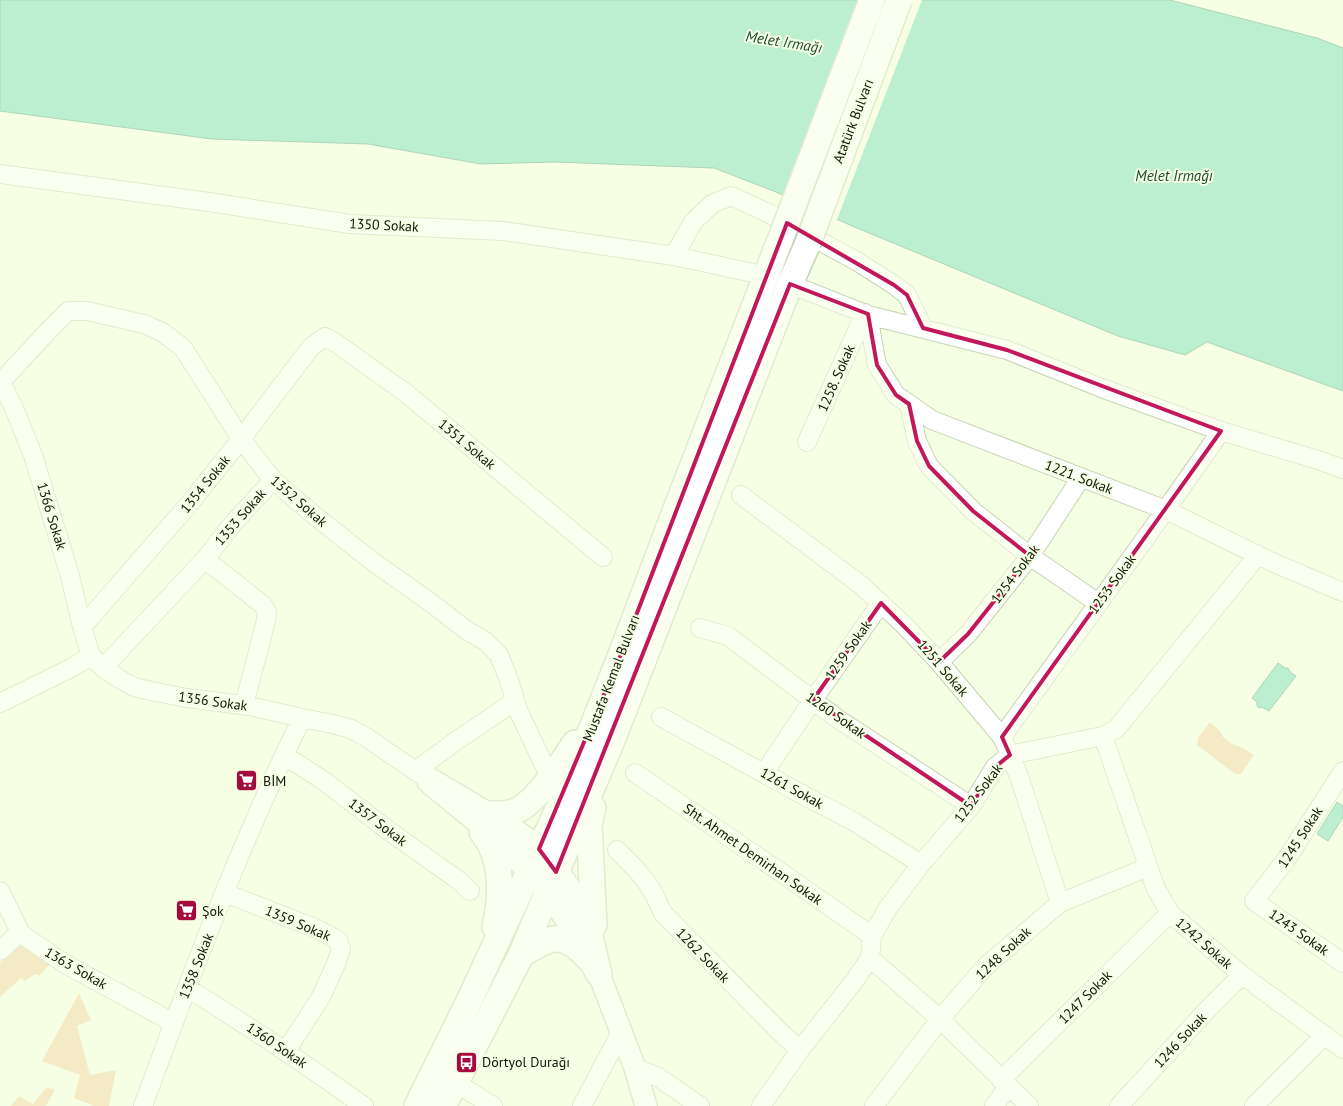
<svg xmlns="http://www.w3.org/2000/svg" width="1343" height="1106" viewBox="0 0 1343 1106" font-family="'PT Sans',sans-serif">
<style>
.green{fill:#f1d3a3}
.water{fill:#77dcb8;stroke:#58a084}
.pier{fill:#f5ffe4}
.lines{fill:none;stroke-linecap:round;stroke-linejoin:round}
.minor-casing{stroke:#c7d4b2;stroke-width:20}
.major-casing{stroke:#c7d4b2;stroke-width:24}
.highway-casing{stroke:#c7d4b2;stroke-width:28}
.minor{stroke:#fff;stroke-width:18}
.major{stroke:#fff;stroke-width:21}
.highway{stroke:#fff;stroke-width:25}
.highway-bridge-casing{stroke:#c7d4b2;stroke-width:28;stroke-linecap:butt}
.highway-bridge{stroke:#fff;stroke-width:25}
.marked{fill:none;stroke:#c2185b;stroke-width:4;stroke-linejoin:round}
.labels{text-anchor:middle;stroke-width:4;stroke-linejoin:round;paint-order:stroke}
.street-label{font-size:14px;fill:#111509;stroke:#f5ffe4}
.poi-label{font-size:14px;fill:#111509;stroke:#f5ffe4;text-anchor:start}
.water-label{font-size:15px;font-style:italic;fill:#1c4839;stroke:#f5ffe4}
</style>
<rect width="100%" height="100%" fill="#f5ffe4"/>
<path class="green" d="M1210,722L1220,731L1223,737L1232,744L1243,748L1254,755L1241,774H1235L1197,745L1198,738Z
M18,946H25L52,962L39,976L35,974L25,981L21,978L0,997V963Z
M79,993L91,1020L77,1026L90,1075L116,1070L109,1106H94L74,1098L80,1075L42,1061Z
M47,1087L55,1090L46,1106H11L19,1096L33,1104Z"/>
<path class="water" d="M0,0H1170L1317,38L1343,48V391L1207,342L1185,355L1118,336L852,226L776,192L714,168L555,162L481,164L368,144L212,139L0,111Z
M1278,663L1285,668H1288L1290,672L1296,676L1269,711L1262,707L1259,708L1257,706V702L1252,698Z
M1337,802L1343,806V817L1328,841L1317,834Z"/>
<path class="pier" d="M861,0H922L836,222L785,198Z"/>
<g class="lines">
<defs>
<path id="minor" d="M0,174L209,202L350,224L503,231L674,256L767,276
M674,256L693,222L712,204L731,196L766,212L858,262L894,285L907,295L923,328
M790,284L868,315L1007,350L1104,389L1221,431L1318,460L1343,469
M868,315L877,365L896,395L932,420L1166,510L1274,563L1343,592
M0,381L13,406L33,455L70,576L82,627L91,656L103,668L118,678L134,687L151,691L187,698L250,706L302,718L333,724L351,729L366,737L430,781
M0,383L50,329L68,311H87L144,324L162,332L183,348L241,439L273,480L315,516L372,561L434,605L466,630L485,641L499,655L509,680L518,710L550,778
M909,404L917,441L929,466L973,511L1030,556L1098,603
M807,442L865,313
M741,495L861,585L903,624L939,662L1002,737L1019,776L1060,903
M82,627L190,503L241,439L311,347L325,337L336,343L407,394L603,557
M700,628L728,636L838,719L971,806
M939,662L968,634L1030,556L1075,487L1078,476
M103,668L207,557
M0,703L71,668L91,656
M244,705L266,621L267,612L263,605L211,564L207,557L230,527L273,480
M661,717L805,796L853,821L921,864
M1103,736L1156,889L1170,913L1242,975L1343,1049
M1002,737C1075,635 1150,534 1221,431
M284,755L324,781L389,831L458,880L470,891
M415,771L456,741L515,701
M1343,771L1286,860L1254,901L1343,963
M635,773L786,876L872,936
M764,773L813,700L881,603
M617,850C630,863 644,876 652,891C657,898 659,906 663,913L778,1030L800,1050
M0,891L20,932L27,938L67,965L174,1023
M225,893L317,929L338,940L341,949L336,964L321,997L286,1051
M0,951L20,932
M870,958L940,1019L1029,1106
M187,988C248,1025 306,1065 364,1106
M635,1068L658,1077L700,1106
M1001,1080L1170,913
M456,1083L493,1106
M143,1106C191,975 240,844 302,718
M582,1106L621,1032
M761,1106L800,1050L855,980L870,958L872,936L888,908L921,864L971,806L995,767L1010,755L1103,736L1116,729L1258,555
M874,1106L940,1019L986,966L1060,903L1148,867
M994,1106L1008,1087
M1119,1106L1208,1009L1242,975
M1254,1106L1325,1035"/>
<path id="major" d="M599,974L635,1068L646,1106"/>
<path id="highway" d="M430,781L504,825L539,849L578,902L586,920L599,974L571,923L548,890L530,870L480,822Z
M593,808L589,825L594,925
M486,814C494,814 505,815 513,812C535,805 562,763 575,743
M482,832C504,859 502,895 495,927
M521,955C529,950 541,942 550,940C565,935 579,948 588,958
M417,1106L470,999L569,786L622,652L671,522L780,240
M443,1106L458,1078L521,955L572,835L613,738L790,284L808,243"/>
</defs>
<use href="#minor" class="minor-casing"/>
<use href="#major" class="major-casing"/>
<use href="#highway" class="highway-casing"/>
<use href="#minor" class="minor"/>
<use href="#major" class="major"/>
<use href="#highway" class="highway"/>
<defs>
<path id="highway-bridge" d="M780,240L872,0
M808,243L899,0"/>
</defs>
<use href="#highway-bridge" class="highway-bridge-casing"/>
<use href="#highway-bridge" class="highway-bridge"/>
</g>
<path d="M0 0H1343V1106H0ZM787,223L894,285L907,295L923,328L1007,350L1221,431L1002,737L1010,755L995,767L971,806L813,700L881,603L939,662L968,634L1030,556L973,511L929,466L917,441L909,404L896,395L877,365L868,314L790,284L556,872L539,849L622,652Z" fill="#f5ffe4" fill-opacity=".55" fill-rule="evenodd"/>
<path class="marked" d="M787,223L894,285L907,295L923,328L1007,350L1221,431L1002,737L1010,755L995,767L971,806L813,700L881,603L939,662L968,634L1030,556L973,511L929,466L917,441L909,404L896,395L877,365L868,314L790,284L556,872L539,849L622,652Z"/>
<defs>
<symbol id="supermarket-square" viewBox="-11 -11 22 22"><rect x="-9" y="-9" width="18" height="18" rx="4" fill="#a50a3c" stroke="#f5ffe4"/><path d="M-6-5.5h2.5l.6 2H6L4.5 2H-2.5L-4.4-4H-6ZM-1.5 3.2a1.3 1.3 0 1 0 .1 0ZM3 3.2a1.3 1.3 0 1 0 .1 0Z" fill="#fff"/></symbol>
<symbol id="bus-square" viewBox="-11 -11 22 22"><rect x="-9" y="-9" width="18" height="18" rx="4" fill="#a50a3c" stroke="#f5ffe4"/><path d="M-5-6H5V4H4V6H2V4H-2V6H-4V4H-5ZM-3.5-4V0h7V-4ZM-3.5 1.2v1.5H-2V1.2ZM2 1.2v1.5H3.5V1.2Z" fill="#fff"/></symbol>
</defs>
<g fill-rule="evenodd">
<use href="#supermarket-square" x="234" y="768" width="25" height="25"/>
<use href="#supermarket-square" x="174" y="898" width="25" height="25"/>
<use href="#bus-square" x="454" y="1050" width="25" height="25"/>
</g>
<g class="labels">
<g class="street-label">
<text transform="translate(853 121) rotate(-69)" y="5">Atatürk Bulvarı</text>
<text transform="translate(384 225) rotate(3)" y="5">1350 Sokak</text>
<text transform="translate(836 378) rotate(-66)" y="5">1258. Sokak</text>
<text transform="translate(467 444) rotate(40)" y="5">1351 Sokak</text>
<text transform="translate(1079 477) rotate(21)" y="5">1221. Sokak</text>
<text transform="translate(205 484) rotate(-51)" y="5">1354 Sokak</text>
<text transform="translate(299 501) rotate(41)" y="5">1352 Sokak</text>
<text transform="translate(52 516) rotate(73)" y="5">1366 Sokak</text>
<text transform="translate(240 517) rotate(-49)" y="5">1353 Sokak</text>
<text transform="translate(1015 574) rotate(-53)" y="5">1254 Sokak</text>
<text transform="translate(1112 584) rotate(-54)" y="5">1253 Sokak</text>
<text transform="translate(848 650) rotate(-55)" y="5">1259 Sokak</text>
<text transform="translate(943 668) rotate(49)" y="5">1251 Sokak</text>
<text transform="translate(611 678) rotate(-69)" y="5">Mustafa Kemal Bulvarı</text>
<text transform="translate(213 701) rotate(8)" y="5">1356 Sokak</text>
<text transform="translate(836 715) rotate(35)" y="5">1260 Sokak</text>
<text transform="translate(792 788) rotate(29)" y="5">1261 Sokak</text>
<text transform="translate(978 793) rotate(-53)" y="5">1252 Sokak</text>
<text transform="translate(378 822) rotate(37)" y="5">1357 Sokak</text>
<text transform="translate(1300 837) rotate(-57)" y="5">1245 Sokak</text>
<text transform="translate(753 854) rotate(35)" y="5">Sht. Ahmet Demirhan Sokak</text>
<text transform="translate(298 923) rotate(23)" y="5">1359 Sokak</text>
<text transform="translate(1299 932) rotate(35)" y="5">1243 Sokak</text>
<text transform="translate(1204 943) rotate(41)" y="5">1242 Sokak</text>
<text transform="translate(1003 953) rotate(-43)" y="5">1248 Sokak</text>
<text transform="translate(703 955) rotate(46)" y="5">1262 Sokak</text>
<text transform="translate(196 966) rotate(-68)" y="5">1358 Sokak</text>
<text transform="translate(76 968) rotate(30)" y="5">1363 Sokak</text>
<text transform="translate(1085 997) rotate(-45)" y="5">1247 Sokak</text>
<text transform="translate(1180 1040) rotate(-47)" y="5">1246 Sokak</text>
<text transform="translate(277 1045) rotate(34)" y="5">1360 Sokak</text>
</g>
<g class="poi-label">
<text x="263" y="786">BİM</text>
<text x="202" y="916">Şok</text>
<text x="482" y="1067">Dörtyol Durağı</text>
</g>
<g class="water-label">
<text transform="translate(784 42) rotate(9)" y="5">Melet Irmağı</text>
<text x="1174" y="181">Melet Irmağı</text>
</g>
</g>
</svg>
